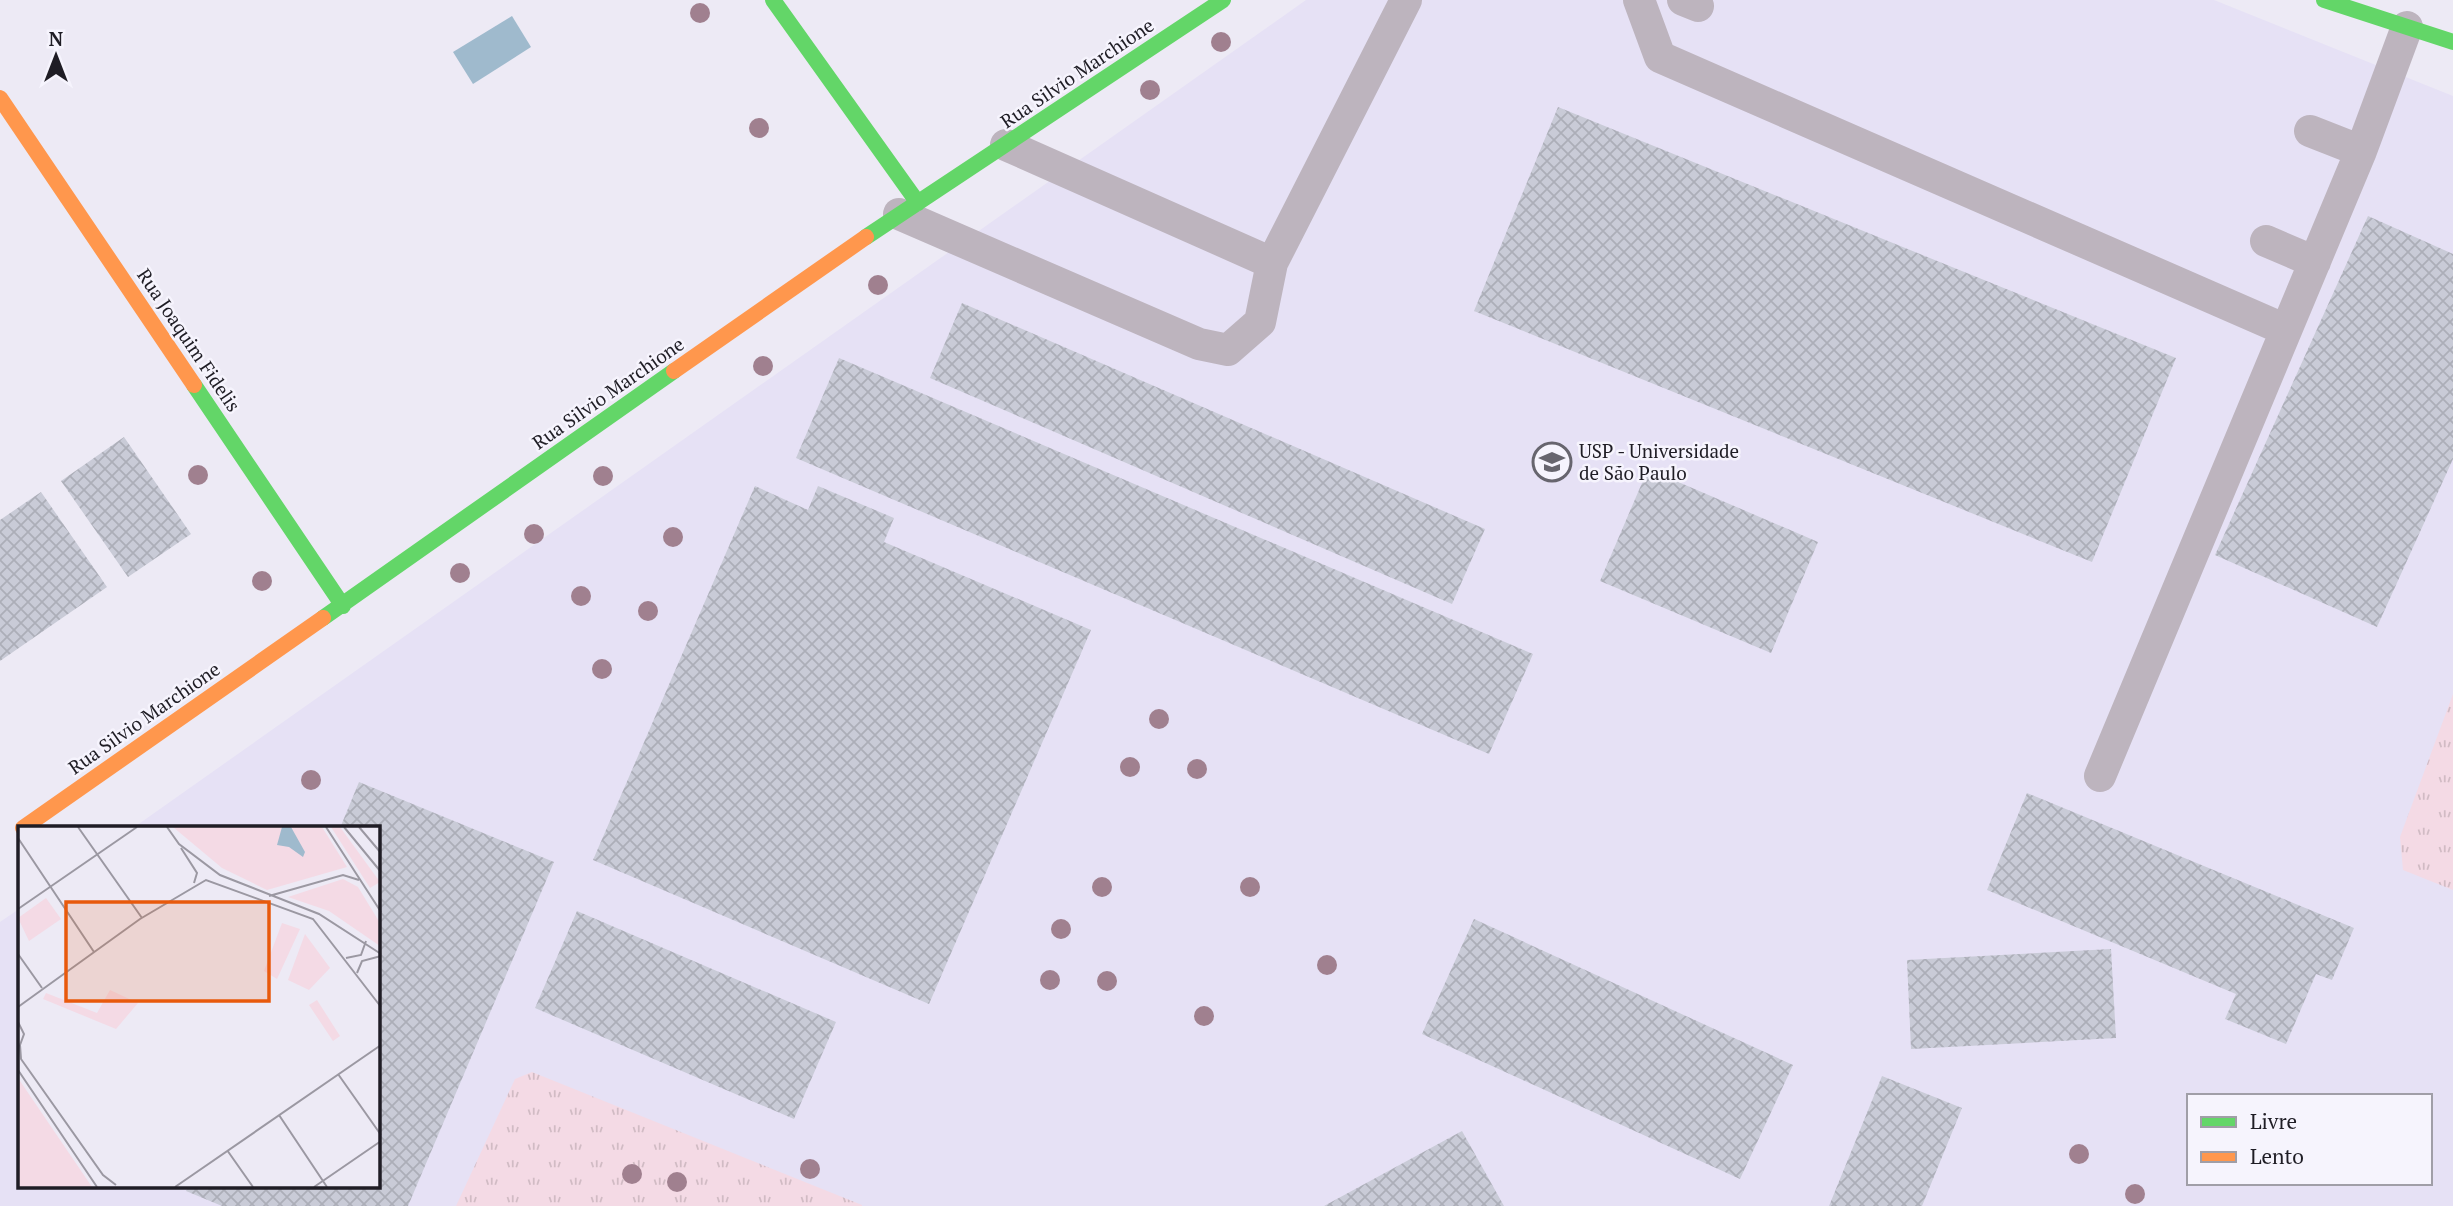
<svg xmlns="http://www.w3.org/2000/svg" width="2453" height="1206" viewBox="0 0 2453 1206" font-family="'PT Serif',serif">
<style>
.built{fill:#e6e1f5;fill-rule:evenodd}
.grass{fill:url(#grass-tufts)}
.water{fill:#9fbacd}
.building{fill:url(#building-cross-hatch)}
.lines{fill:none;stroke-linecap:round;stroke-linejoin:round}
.lane{stroke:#bdb4be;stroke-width:32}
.fast{stroke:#63d668;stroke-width:16}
.slow{stroke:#ff974d;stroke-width:16}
.tree{fill:#a0808f}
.labels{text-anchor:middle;stroke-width:5;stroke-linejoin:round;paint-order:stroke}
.street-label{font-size:19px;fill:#1f1d25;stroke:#f6f4fd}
.poi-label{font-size:19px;fill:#1f1d25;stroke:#f6f4fd;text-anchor:start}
.inset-road{fill:none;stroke:#9b98a2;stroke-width:2}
.view{fill:#e8590c;fill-opacity:0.15;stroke:#e8590c;stroke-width:3.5}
.inset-edge{fill:none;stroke:#1f1d25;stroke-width:3.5}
</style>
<defs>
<pattern id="grass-tufts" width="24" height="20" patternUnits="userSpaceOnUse" patternTransform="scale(1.75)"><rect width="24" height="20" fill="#f4dae5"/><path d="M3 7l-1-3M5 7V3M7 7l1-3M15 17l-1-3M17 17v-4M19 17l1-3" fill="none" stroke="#d1bbc4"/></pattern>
<pattern id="building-cross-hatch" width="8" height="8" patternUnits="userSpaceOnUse" patternTransform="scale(1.75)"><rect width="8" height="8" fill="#c9cbd7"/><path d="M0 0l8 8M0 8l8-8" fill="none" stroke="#acaeb8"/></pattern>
</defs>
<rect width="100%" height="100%" fill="#edeaf5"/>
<path class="built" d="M1306,0H2214L2453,96V1206H0V922L19,909V1187H378V828H133ZM2189,1096H2430V1183H2189Z"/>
<path class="grass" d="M2453,694V890L2403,870L2400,837Z
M532,1072L862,1205V1206H456L515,1079Z"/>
<path class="water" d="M512,16L531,47L473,84L453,52Z"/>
<path class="building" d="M1558,107L2176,358L2092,562L1474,311Z
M2368,216L2453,254V459L2377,627L2215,555Z
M962,303L1485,529L1452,604L930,378Z
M839,358L1533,654L1489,754L796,458Z
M124,437L191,534L128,577L61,481Z
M1648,469L1818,542L1771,653L1600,581Z
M755,486L808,510L818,486L894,518L884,542L1091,630L929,1004L593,860Z
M41,492L107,587L0,661V520Z
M359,782L554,862L408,1206H222L186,1191L188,1187H378V828H340Z
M2027,793L2354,928L2332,980L2316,974L2286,1044L2225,1019L2236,994L1987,890Z
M577,911L836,1022L794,1119L535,1008Z
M1474,919L1793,1065L1740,1179L1422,1034Z
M2111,949L2116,1038L1911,1049L1907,960Z
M1882,1076L1962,1108L1922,1206H1829Z
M1462,1131L1504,1206H1324Z"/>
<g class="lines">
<path class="lane" d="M1639,0L1660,57L2286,330
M1683,0L1698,6
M2310,131L2361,151
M899,214L1199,344L1228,350L1260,322L1272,263L1006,145
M2266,241L2315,262
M1272,263L1406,0
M2100,776L2361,151L2407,27"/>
<path class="fast" d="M773,0L918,203
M2324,0L2453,42
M866,237L1223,0
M194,385L343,606
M323,618L674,371"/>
<path class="slow" d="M0,98L194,385
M674,371L866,237
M23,828L323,618"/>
</g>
<g class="tree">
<circle cx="700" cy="13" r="10"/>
<circle cx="1221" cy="42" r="10"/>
<circle cx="1150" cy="90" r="10"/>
<circle cx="759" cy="128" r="10"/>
<circle cx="878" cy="285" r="10"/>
<circle cx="763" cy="366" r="10"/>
<circle cx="198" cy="475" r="10"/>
<circle cx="603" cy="476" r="10"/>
<circle cx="534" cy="534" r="10"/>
<circle cx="673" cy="537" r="10"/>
<circle cx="460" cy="573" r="10"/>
<circle cx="262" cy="581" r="10"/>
<circle cx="581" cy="596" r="10"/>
<circle cx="648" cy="611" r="10"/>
<circle cx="602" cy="669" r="10"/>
<circle cx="1159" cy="719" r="10"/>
<circle cx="1130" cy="767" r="10"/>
<circle cx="1197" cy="769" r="10"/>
<circle cx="311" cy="780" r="10"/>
<circle cx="1102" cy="887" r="10"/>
<circle cx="1250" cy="887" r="10"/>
<circle cx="1061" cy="929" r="10"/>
<circle cx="1327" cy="965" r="10"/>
<circle cx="1050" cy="980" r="10"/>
<circle cx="1107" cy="981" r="10"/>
<circle cx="1204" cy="1016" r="10"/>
<circle cx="2079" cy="1154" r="10"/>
<circle cx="810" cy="1169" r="10"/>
<circle cx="632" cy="1174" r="10"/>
<circle cx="677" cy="1182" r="10"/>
<circle cx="2135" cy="1194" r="10"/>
</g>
<defs>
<symbol id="university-ring" viewBox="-11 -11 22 22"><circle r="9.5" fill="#f6f4fd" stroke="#67656e" stroke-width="1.5"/><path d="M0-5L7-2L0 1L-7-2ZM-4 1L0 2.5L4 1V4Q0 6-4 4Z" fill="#67656e"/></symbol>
</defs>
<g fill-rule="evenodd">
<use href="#university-ring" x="1530" y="440" width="44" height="44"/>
</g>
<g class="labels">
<g class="street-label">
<text transform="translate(1077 73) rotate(-34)" y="7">Rua Silvio Marchione</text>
<text transform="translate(189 340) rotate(56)" y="7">Rua Joaquim Fidelis</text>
<text transform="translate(608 393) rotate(-35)" y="7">Rua Silvio Marchione</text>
<text transform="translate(144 718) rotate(-35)" y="7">Rua Silvio Marchione</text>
</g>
<g class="poi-label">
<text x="1579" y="458">USP - Universidade<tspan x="1579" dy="22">de São Paulo</tspan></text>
</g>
</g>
<g transform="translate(18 826)">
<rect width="362" height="362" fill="#edeaf5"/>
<path d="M264,97L282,103L259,153L246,145ZM287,108L312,142L291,164L270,154ZM92,164L120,177L98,203L25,173L28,167L79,187ZM299,174L322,210L315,215L291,179Z" fill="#f4dae5"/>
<path d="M155,1H304L329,41L249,64L204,42ZM313,1H322L362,56L352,62ZM325,53L340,61L362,97V120L311,85L270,71Z" fill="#f4dae5"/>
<path d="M28,72L43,93L11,115L0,92ZM0,252L74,361H0Z" fill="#f4dae5"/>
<path d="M264,1H273L287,26L285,31L271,21L259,19Z" fill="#9fbacd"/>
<path class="inset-road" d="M60,1L124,92M149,1L161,18L202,49L301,88L363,128M308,1L363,86M326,1L363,46M341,1L363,27M0,12L76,126M163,22L179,47L176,57M251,70L325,49L341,54M0,83L119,1M0,128L24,162M328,132L343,129L348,115M339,147L344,135L363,130M0,181L122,93L188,54L295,93L363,181M0,196L6,208L2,219M2,219L3,233L85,349L98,359M0,244L79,361M320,248L363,309M261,289L309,361M209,324L235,361M157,361L363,219M296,361L363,315"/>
<path class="view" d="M48,76H251V175H48Z"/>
<rect width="362" height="362" class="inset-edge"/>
</g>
<rect x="2187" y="1094" width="245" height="91" fill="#f6f4fd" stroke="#a09ea7" stroke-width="2"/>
<rect x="2201" y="1117" width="35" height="10" fill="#63d668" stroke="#a09ea7" stroke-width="2"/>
<text x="2250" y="1129" font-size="21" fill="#1f1d25">Livre</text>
<rect x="2201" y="1152" width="35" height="10" fill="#ff974d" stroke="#a09ea7" stroke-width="2"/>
<text x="2250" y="1164" font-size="21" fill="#1f1d25">Lento</text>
<g transform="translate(56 56)" stroke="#f6f4fd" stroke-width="5" paint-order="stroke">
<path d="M0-5L12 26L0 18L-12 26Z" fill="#1f1d25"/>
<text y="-10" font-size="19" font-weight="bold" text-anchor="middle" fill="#1f1d25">N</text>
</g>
</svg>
